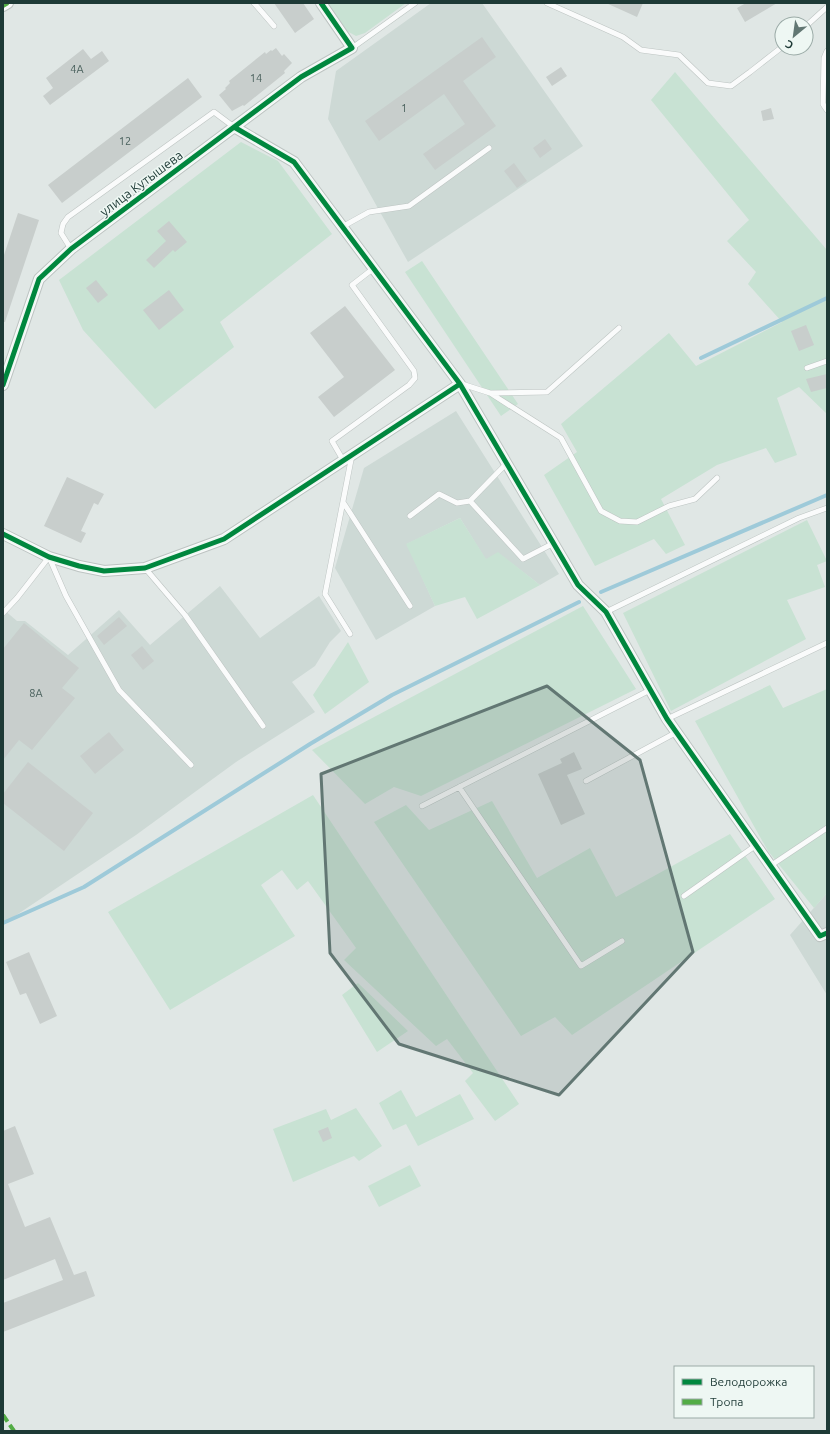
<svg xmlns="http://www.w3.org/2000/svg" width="830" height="1434" viewBox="0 0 830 1434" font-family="Ubuntu,sans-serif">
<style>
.built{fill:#cdd9d5}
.green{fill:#c8e2d3}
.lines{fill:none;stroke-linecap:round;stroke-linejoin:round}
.stream{stroke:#9ecad9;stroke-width:4}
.building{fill:#c8cecc}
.lane-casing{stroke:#bdc4c2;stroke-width:6}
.street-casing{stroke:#bdc4c2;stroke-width:12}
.lane{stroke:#fafbfb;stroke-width:5}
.street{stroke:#fafbfb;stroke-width:10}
.quiet{stroke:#52ac45;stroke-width:4;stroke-dasharray:8 4;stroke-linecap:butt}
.cycleway-casing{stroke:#eef7f3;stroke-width:8}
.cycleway{stroke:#00873e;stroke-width:5}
.marked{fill:#627773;fill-opacity:0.2;stroke:#627773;stroke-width:3;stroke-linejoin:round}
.labels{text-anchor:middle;stroke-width:3;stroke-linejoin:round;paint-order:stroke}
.number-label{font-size:11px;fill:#49605c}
.street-label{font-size:13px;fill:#1e3a36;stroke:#eef7f3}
</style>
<rect width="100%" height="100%" fill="#e0e7e5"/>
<path class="built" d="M431,3H482L583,146L408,262L328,119L336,71Z
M456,411L559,574L540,585L498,553L486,560L460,518L407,544L435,606L376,640L335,568L364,468Z
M220,586L260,638L319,596L341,631L330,642L315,666L292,682L315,712L236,762L136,835L3,924V609L17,621H25L68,655L119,610L150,645Z
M827,893V995L790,935Z"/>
<path class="green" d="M326,3H406L365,33L356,36L345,30Z
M675,72L827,250V414L799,387L777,398L797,455L775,463L766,448L717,465L661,499L685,545L666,554L654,539L595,566L544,475L577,452L561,424L669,333L696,366L782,322L748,284L756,272L727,241L749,220L651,100Z
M241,142L278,161L332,234L220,322L234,347L155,409L83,330L59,280Z
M422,261L518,404L501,416L405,272Z
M460,518L486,559L498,552L540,585L477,619L465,597L435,606L406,544Z
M807,520L827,561L817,565L825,587L787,600L806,639L671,711L623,613Z
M583,606L636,689L421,796L394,787L365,804L312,750Z
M348,642L369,682L325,714L313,695Z
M770,685L783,708L827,689V893L814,908L768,851L695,721Z
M313,795L519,1104L495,1121L465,1081L473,1073L447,1039L436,1046L344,960L356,948L308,881L297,890L282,870L261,885L295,936L170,1010L108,912Z
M492,801L537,878L590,848L616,897L730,834L775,899L572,1035L555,1017L521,1036L374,822L406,805L429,830Z
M358,983L408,1031L377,1052L342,995Z
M401,1090L416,1117L460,1094L474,1119L418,1146L406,1124L393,1130L379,1103Z
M356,1108L382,1146L359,1161L354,1156L293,1182L273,1129L326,1109L331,1120Z
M410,1165L421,1186L379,1207L368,1186Z"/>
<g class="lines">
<path class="stream" d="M701,358L827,298
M601,592L827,495
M3,923L84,887L310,744L392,695L579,602"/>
</g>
<path class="building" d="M274,3H303L314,19L295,33Z
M606,3H643L637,17Z
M746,3H777L745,22L737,8Z
M482,37L496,57L463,81L496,126L435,170L423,154L465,124L444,94L379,141L365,121Z
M276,48L282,56L284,54L292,63L284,71L285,73L244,106L243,105L232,111L219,95L226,89L225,88L230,83L229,81L265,52L266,54L271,50L272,51Z
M83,49L91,59L102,51L109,61L50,105L43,96L53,88L46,78Z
M561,67L567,76L552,86L546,77Z
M188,78L202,97L62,203L48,185Z
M771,108L774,119L763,121L761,111Z
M545,139L552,149L540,158L533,148Z
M514,163L527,181L517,188L504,171Z
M18,213L39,220L5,322H3V258Z
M169,221L187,242L175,252L173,250L154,268L146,260L166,241L157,231Z
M96,280L108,295L98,303L86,288Z
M169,290L184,310L159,330L143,310Z
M345,306L395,370L334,417L318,397L344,377L310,333Z
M806,325L814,345L799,351L791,331Z
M827,374V388L811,392L806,379Z
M67,477L104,494L98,505L94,503L81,531L86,533L81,543L44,526Z
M119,617L127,626L104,645L97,636Z
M24,623L79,668L62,688L75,698L32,750L19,740L3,760V649Z
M142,646L154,661L143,670L131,655Z
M109,732L124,750L95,774L80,756Z
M574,752L582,769L567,775L585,814L561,825L538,774L562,763L560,759Z
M28,762L93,813L64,851L3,803V794Z
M29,952L57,1016L40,1024L26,993L20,995L6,962Z
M15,1126L34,1174L8,1184L25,1227L50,1217L74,1275L86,1271L95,1296L3,1332V1303L63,1280L55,1259L3,1280V1131Z
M328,1127L332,1138L323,1142L318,1131Z"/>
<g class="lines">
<defs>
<path id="lane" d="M254,3L274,26
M547,3L623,37L641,50L679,55L708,83L731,86L750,72L782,47
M806,26L827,7
M352,48L415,3
M827,51L824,58L823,104L827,110
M342,227L369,212L409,206L489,148
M71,249L61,233L63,224L68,217L214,112L234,127
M807,368L827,361
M462,384L490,393L547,392L619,328
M490,393L561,438L601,511L620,521L637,522L669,506L695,499L717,478
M343,460L332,441L409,385L415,378L414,371L352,285L374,268
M507,463L470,501L523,559L554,543
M343,502L410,606
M410,516L439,494L457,503L470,501
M145,568L185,615L263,726
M606,612L799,518L827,508
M3,613L17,598L49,557L66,596L119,690L191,765
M350,634L325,594L352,455
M667,719L827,643
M586,781L677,732
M459,787L581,966L622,941
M422,806L650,690
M770,866L827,828
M684,896L755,846"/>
<path id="street" d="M3,6L8,3
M460,384L578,585L606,612L667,719L820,936L827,933
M3,385L39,279L71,249L301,77L352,48L321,3
M3,534L49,557L79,566L104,571L145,568L224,539L460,384L294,162L234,127"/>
</defs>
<use href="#lane" class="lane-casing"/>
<use href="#street" class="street-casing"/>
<use href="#lane" class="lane"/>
<use href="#street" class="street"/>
<path class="quiet" d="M3,6L8,3
M3,1415L14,1431"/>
<defs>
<path id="cycleway" d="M460,384L578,585L606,612L667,719L820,936L827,933
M3,385L39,279L71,249L301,77L352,48L321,3
M3,534L49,557L79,566L104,571L145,568L224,539L460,384L294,162L234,127"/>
</defs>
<use href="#cycleway" class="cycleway-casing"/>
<use href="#cycleway" class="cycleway"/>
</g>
<path class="marked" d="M547,686L640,760L693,952L559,1095L399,1044L330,953L321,774Z"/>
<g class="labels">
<g class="number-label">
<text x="77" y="73">4А</text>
<text x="256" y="82">14</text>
<text x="404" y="112">1</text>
<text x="125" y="145">12</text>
<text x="36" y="697">8А</text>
</g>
<g class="street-label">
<text transform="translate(141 183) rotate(-37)" y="5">улица Кутышева</text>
</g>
</g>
<rect width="830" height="1434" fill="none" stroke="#1e3a36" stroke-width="8"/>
<rect x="674" y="1366" width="140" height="52" fill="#eef7f3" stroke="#9baba7"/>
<rect x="682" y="1379" width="20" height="6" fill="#00873e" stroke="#9baba7"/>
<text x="710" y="1386" font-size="12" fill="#1e3a36">Велодорожка</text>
<rect x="682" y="1399" width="20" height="6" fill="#52ac45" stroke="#9baba7"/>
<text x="710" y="1406" font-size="12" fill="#1e3a36">Тропа</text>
<g transform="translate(794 36) rotate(209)"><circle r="19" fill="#eef7f3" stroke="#9baba7"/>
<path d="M0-3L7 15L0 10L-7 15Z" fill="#627773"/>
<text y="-6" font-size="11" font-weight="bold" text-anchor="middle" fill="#1e3a36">С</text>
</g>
</svg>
